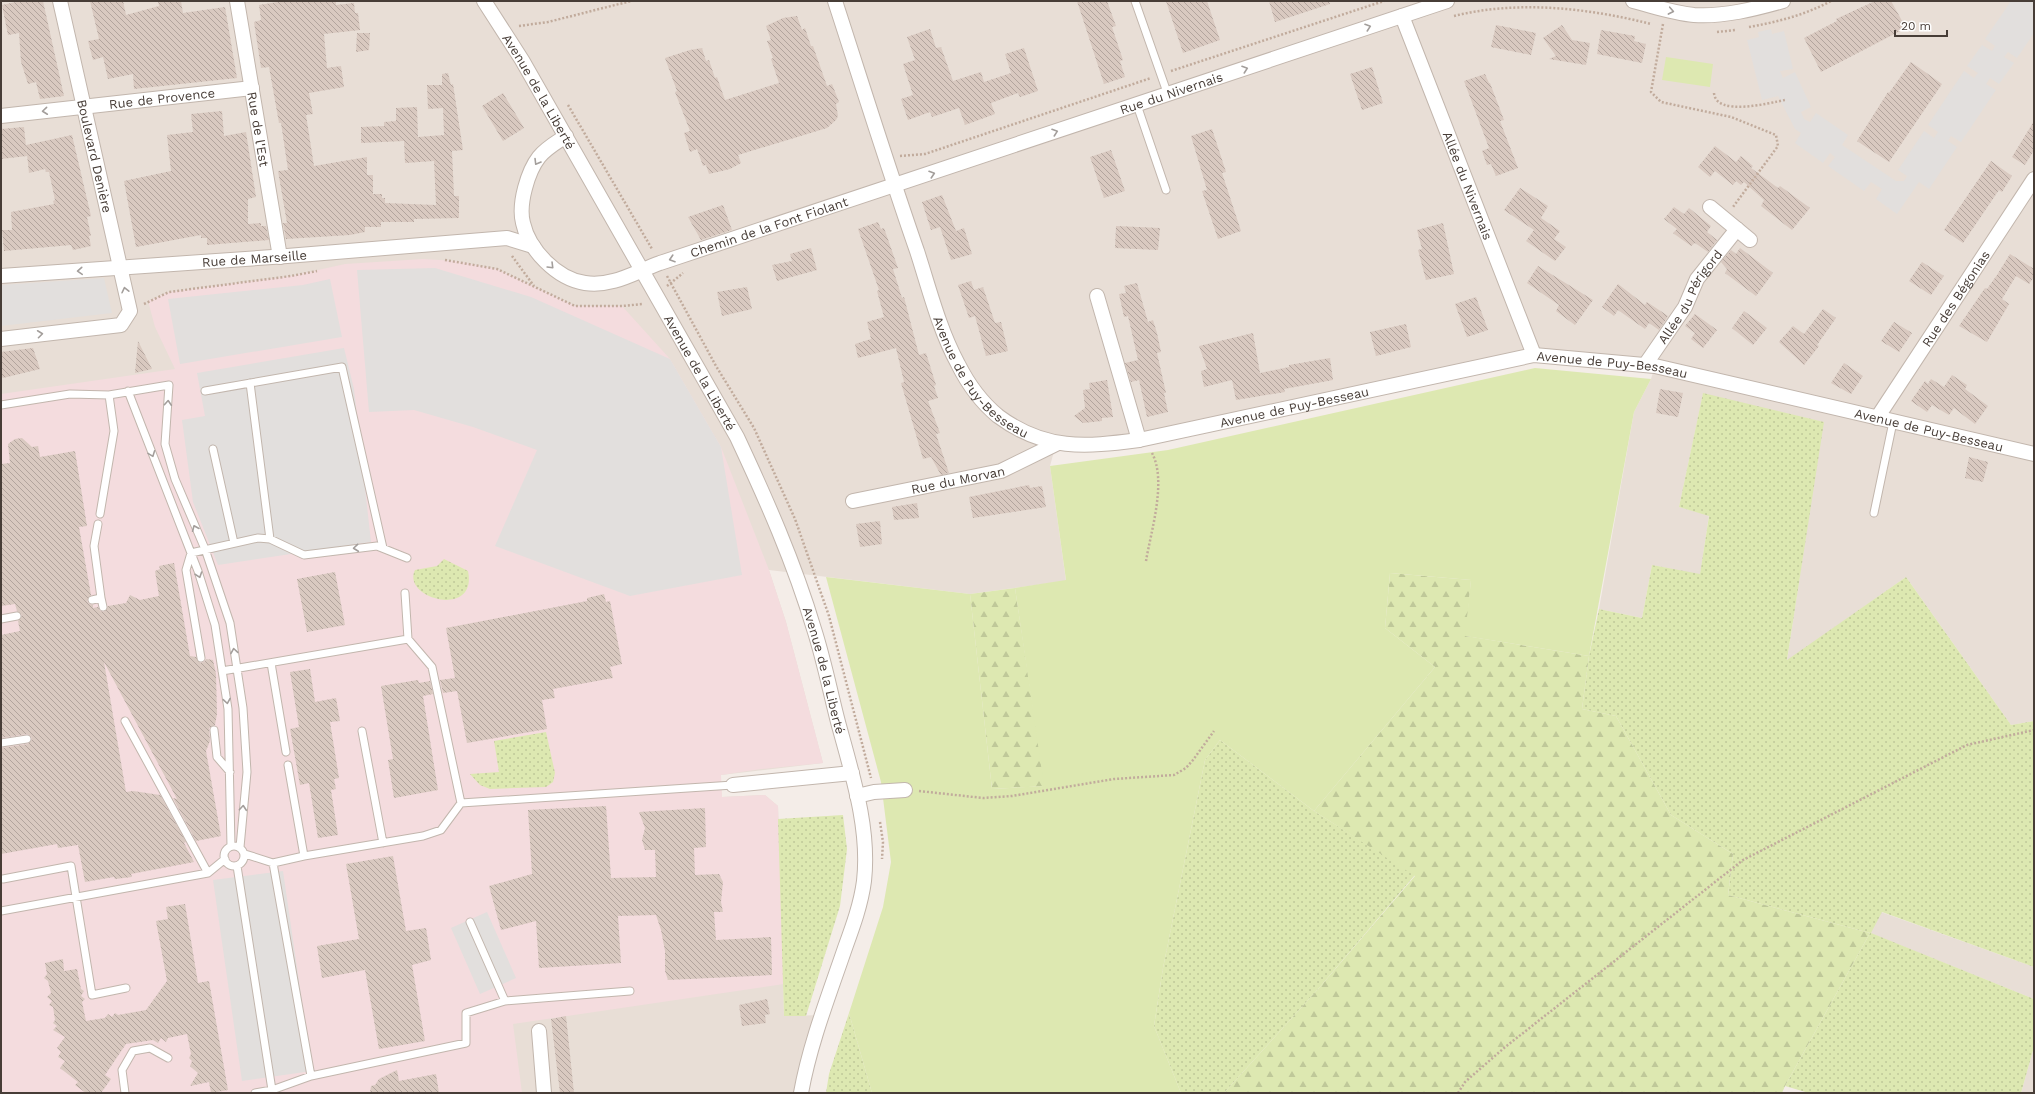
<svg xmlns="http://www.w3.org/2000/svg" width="2035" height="1094" viewBox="0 0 2035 1094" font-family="'Work Sans',sans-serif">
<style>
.residential{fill:#e8ded6}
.medical{fill:#f4dcde}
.grass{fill:url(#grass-dots)}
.forest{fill:url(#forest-firs)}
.garden{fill:#dde8b1}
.parking{fill:#e2dfdd}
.building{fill:url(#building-back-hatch)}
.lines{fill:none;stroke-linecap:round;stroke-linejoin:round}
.service-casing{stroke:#c2b6ad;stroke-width:9}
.minor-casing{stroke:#c2b6ad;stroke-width:16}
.path{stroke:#c1ab9c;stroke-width:2.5;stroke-dasharray:2 2;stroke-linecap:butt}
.service{stroke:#fff;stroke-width:7}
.minor{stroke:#fff;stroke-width:14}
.oneway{stroke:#a39e9b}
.labels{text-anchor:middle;stroke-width:3;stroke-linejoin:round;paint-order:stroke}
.street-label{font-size:13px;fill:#473d37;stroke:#fff}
</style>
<defs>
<pattern id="grass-dots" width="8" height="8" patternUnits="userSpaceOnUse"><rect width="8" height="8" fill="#dde8b1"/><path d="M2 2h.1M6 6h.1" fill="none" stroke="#bfc899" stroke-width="1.8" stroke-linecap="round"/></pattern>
<pattern id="forest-firs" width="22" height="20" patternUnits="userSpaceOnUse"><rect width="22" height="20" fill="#dde8b1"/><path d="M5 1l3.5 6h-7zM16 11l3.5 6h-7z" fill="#bfc899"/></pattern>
<pattern id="building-back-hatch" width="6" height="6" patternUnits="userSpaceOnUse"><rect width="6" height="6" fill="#d9c9c0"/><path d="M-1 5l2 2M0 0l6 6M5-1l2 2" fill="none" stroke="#b2a49d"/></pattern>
</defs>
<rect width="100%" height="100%" fill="#f4ede8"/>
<path class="residential" d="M1,1H2034V721L2011,725L1906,577L1787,661L1823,422L1703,394L1679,507L1709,515L1700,575L1652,565L1642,618L1599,609L1634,412L1651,379L1655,366L1534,355L1139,440L1056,444L1050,466L1066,581L970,594L769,570L786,622L823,763L721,775V786L722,797L765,795L778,806L784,1016L823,1015L801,1093H1Z
M1881,912L2034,967V999L1870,933Z
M2034,1047V1093H2021Z"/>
<path class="medical" d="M423,259L456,261L497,269L575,306H622L670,359L721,447L769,570L786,622L823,763L761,769L721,775L722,797L765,795L778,806L784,984L513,1024L522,1093H1V394L175,369L155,327L148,301L169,292L291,276L345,264Z"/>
<path class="grass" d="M1703,393L1824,422L1787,660L1906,577L2011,725L2034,721V967L1882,912L1871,933L2034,999V1047L2021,1093H1809L1785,1086L1870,933L1728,895L1733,854L1671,815L1616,716L1582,709L1589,656L1599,609L1642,618L1652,565L1700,574L1709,516L1679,507Z
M444,559L468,571C478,619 401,599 415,570L437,566Z
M546,732L555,773L553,782L546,787L490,789L480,785L470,774L499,772L494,741Z
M1220,740L1314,811L1415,875L1319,988L1224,1093H1181L1154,1026L1163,968L1205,760Z
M843,815L847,849L840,906L806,1016H784L778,819Z
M849,1013L872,1093H826L829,1074Z"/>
<path class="forest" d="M1390,573L1471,580L1466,636L1589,656L1582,709L1616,716L1671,815L1733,854L1728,895L1870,933L1785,1086L1782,1093H1224L1319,988L1415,876L1314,811L1435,667L1385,628Z
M1015,588L1045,786L992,789L970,594Z"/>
<path class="garden" d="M1666,57L1713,64L1710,87L1662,80Z
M1535,368L1651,379L1634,412L1589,656L1465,636L1471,580L1390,573L1385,628L1435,667L1314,811L1220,740L1205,760L1163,968L1154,1026L1181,1093H872L849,1013L883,907L891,862L881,782L826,577L970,594L992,789L1044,786L1015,588L1066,580L1050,466L1168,450Z"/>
<path class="parking" d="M2011,1H2034V33L2017,58L2008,52L2004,57L2014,63L1999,84L1990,78L1986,84L1996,90L1961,142L1951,136L1948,141L1957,147L1929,189L1919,182L1897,214L1876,199L1882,189L1871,182L1864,191L1828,166L1835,157L1830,153L1823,163L1795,143L1801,133L1795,129L1778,96L1762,100L1747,40L1759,37L1758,32L1771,29L1772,34L1784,31L1793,69L1780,71L1783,78L1795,72L1811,107L1801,112L1804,119L1810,122L1816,113L1848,135L1842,145L1896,181H1904L1907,176L1898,170L1924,131L1934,138L1938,132L1928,125L1964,71L1974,78L1978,73L1967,66L1982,45L1992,51L1995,46L1985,39Z
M435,268L531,297L670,359L721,447L742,575L630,596L495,546L537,450L473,427L414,410L369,412L357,270Z
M104,278L112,313L1,326V285Z
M330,279L342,337L180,364L168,299L303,285Z
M344,348L354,389L371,542L218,565L193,502L182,420L205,416L197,373Z
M283,871L312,1071L242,1081L213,880Z
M487,912L516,978L480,994L451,928Z"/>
<path class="building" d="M20,1H43L64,96L40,99L36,82L28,84L21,62L19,33L8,35L2,5Z
M90,1H123L126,15L159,6L158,1H181L183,13L225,7L237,78L134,89L133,74L108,79L103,57L93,60L88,41L99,39Z
M284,1H336V5L354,3L355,13H358L360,30L324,34L327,68L341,66L344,87L309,93L313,114L306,115L314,166L367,157V175H373V194H382V198H385V203L436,205L434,161L405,163L404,141L361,143V127L384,126V122L396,121V108L417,107L418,137L444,135L443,108L428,109L427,85H442V74L448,73L451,85L453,84L463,150L452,151L454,196H459V218L414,219V222H381V227H365V232L350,235L286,239L283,223H287L278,171L288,170L281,123H279L269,67L261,68L254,22L261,20L259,5Z
M1077,1H1107L1116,26L1112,27L1123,60L1120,61L1125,77L1104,84Z
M1166,1H1207L1220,40L1183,53Z
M1269,1H1329L1330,4L1275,22Z
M1875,1H1891L1906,28L1821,72L1804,38L1837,21L1836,19Z
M797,16L802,30L805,28L811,46H813L827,86L832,84L839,102L836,104L838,116L836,120L827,128L738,155L741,163L730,169L709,174L706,165L703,166L697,149L690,152L684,133L690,131L675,92L677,91L665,58L690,50L702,48L706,61L709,60L715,78L717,77L725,100L779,83L771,59L773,58L767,41L771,40L766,26L783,18Z
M1496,25L1536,33L1531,55L1491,47Z
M1562,25L1572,40L1590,43L1586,65L1549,59L1556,56L1543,38Z
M930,29L936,48L941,47L953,81L981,72L984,82L1011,73L1005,54L1024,48L1038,91L1020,97L1018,93L991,103L995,114L965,125L959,108L932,117L930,112L908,120L901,99L913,95L903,64L915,60L907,37Z
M1601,30L1635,36L1634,41L1646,44L1642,63L1597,54Z
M357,33H370L369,50L356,52Z
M1911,62L1942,84L1889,162L1857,141L1888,92L1889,93Z
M1372,67L1383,103L1362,110L1350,74Z
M1485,74L1489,83H1490L1504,120L1500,121L1518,168L1496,176L1491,164L1487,165L1482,151L1489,148L1464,81Z
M503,93L524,128L503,141L482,106Z
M222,111L224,136L246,132L256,197L248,199V224L261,223V226H266L269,240L207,245V238H201V235L136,247L124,181L171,171L167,135L193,132L191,114Z
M2034,121V150L2025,165L2012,157Z
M24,127L27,156L1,159V129Z
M1212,129L1226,172L1222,173L1241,231L1218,239L1202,191L1207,190L1191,136Z
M72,135L91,216L87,217L91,236H89L91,246L73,250L71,245L4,251L2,230H12L11,212L54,204L53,201L55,200L49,172H46L45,169L29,173L26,145Z
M1715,146L1736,162L1741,156L1753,166L1751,168L1778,188L1780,186L1810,208L1792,230L1761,206L1764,200L1744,182L1741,185L1736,181L1733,185L1715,171L1710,177L1698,167Z
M1111,150L1125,191L1104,198L1090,157Z
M1991,161L2012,176L2002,192L1999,190L1963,243L1944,230Z
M1520,188L1548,206L1541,218L1560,231L1554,239L1566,247L1555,261L1526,241L1534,230L1504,210Z
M942,195L956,231L964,228L972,254L951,260L940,227L931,230L922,202Z
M723,205L732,230L701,240L688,217Z
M1674,207L1684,214L1689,208L1711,226L1707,232L1717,240L1708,252L1695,243L1691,246L1673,233L1677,229L1664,219Z
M878,222L881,229L884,228L898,268L893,269L902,298L904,297L919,355L926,353L936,385L934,386L938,398L928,401L940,433L936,434L949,473L941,475L931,457L923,459L901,383L904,382L896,348L858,358L855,344L871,339L867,322L884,317L877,291L879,290L858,229Z
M1443,223L1454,274L1426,280L1418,250L1422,249L1417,230Z
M1116,226L1160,228L1158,250L1115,248Z
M811,248L817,270L777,281L772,265L792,261L790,254Z
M1740,248L1773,273L1756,296L1725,273L1727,269L1721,262L1731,250L1736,254Z
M2010,254L2034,269V277L2029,284L2016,276L2002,299L2009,304L1987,342L1959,326L1985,288L1987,289L1997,275Z
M1922,262L1944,276L1931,295L1909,281Z
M1538,266L1593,300L1575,325L1556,311L1559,305L1527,283Z
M971,281L974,290L983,287L995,323L1001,322L1008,351L986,356L975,316L969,318L958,285Z
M1137,283L1148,322L1153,320L1157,333L1161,352L1157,353L1166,393H1164L1168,412L1147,417L1139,380L1131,382L1125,363L1138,360L1128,316L1124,317L1119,294L1126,293L1124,286Z
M1618,284L1645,305L1647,302L1668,316L1659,330L1649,323L1645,329L1618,310L1614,316L1602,307Z
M747,287L752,309L722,316L717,292Z
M1476,297L1488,330L1467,337L1455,304Z
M1823,309L1836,318L1817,345L1819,346L1804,365L1779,342L1793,326L1804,334Z
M1744,311L1767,328L1753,345L1732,328Z
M1695,314L1717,330L1703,348L1691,339L1695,333L1685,326Z
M1894,322L1912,333L1899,352L1881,341Z
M1406,324L1411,347L1376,356L1370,332Z
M1253,333L1260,373L1289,367V365L1330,358L1333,380L1284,389L1285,392L1236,400L1232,380L1204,387L1201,371L1207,369L1199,346Z
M138,341L152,369L135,373Z
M33,348L40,369L3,378L1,376V352Z
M1844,363L1863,376L1851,394L1831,383Z
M1952,375L1967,385L1965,389L1988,406L1975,424L1954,408L1949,415L1932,405L1927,412L1911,401L1925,381L1928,384L1931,379L1944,387Z
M1107,380L1113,417L1102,418V421L1083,423L1074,416L1085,408L1083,390L1090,389L1089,383Z
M1660,389L1683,393L1678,417L1656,413Z
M22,438L32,447L38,446L40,457L75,451L87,526L79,527L91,595L87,601L89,604L93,605V608L98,607L100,611L104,612L108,606L126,603L130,595L140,600L159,596L155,571L160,569L159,566L174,563L190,656L196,657L200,663L204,662L206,659L213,660L216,674L217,714L215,725L209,728L210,741L206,751L221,836L196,841L173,798L177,799L104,662L126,792L133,791L160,795L186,842L184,843L194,862L131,874L132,877L115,879L114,877L85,882L78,845L58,848L57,844L1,854V748L28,744L32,739L31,736L27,734L1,738V635L20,631L18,621L22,615L17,611L15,604L1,606V464L10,463L8,444L15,439Z
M1969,457L1988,462L1983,482L1965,478Z
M1029,485L1030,488L1042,486L1046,507L973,518L969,497Z
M917,503L919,518L894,520L892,507Z
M880,521L882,544L860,547L856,524Z
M335,572L345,625L307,632L297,579Z
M604,594L606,602L610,601L622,664L610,667L613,678L553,689L555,698L542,700L547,729L467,743L457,691L443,693L440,680L455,678L446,628L587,601V598Z
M310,669L315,702L336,698L340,721L330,722L339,778L334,779L336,789L331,790L338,835L318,838L309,783L300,785L290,729L299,727L290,672Z
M418,680L419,683L430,681L433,694L423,696L438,790L394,798L388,760L393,759L381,686Z
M606,806L611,878L656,877L655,850H645L642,840L645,828L639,812L705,808L706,847L694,848L695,875L719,874L723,882L721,902L723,912H714L716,940L771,937L772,975L668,980L665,971V951L661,930L656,915L618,916L621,963L539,968L536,921L501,930L489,886L532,874L528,810Z
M393,856L406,931L426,928L431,960L412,965L425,1041L379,1049L365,970L322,978L317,946L359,939L346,864Z
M185,904L198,983L209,981L228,1090L211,1093L209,1082L190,1086L198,1073L190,1066L192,1061L189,1058L191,1054L187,1034L168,1038L166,1042L161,1038L158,1043L153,1040L126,1044L105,1075L111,1079L101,1093H86L75,1085L78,1082L60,1068L65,1061L58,1057L61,1052L57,1048L65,1037L53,1030L57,1026L53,1023L55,1020L53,1007L49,1005L52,1001L47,997L51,993L48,981L44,978L47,974L45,963L63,959L64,971L77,969L81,989L84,991L81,996L85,999L82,1002L86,1021L105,1018L108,1014L112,1017L115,1013L118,1015L146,1010L167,981L156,921L168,919L166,907Z
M767,999L770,1014L765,1015L766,1023L742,1026L739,1005Z
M566,1016L574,1093H560L551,1019Z
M397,1070L399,1081L436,1074L439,1093H370L371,1086L375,1085L379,1079Z"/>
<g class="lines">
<defs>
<path id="service" d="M1135,1L1168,95
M1137,105L1166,190
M250,383L270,539
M128,391L198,571L215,625L228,709L231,846
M205,391L342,367L383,548
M1,405L70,394L109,395L169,385L165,444L175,479L205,549L230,623L237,669L243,708L247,772L240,847
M213,449L234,543
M1874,513L1893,422
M100,514L114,431L109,395
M405,593L408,639L432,667L461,803
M101,598L103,607
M92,600L101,598L94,546L98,524
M1,619L17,616
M201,658L186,570L191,553L258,538L270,539L304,555L377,546L407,558
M271,663L286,752
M222,671L408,639
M125,721L208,873
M214,730L217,757L230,772
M362,731L383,843
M1,743L27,739
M288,765L304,856
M224 856a10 10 0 1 1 20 0a10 10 0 1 1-20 0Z
M245,854L273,863L304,856L423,836L441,830L461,803L733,785
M273,863L311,1076
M237,866L272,1090L255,1093
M3,879L71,866L92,995L126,988
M1,911L208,873L225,859
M470,922L505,1001
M125,1093L122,1070L133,1051L150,1048L168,1058
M271,1093L272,1090L311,1076L466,1043V1013L505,1001L630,991"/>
<g id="minor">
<path id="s1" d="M237,1L280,257"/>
<path id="s2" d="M484,1L522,60L737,437C766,499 794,562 814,629C824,660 830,691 838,722C852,774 870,828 864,881C861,904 853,926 845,948C829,995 810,1043 801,1093"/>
<path id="s3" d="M835,1C862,84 888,168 917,251C929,288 939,329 958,364C968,384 981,402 998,416C1045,451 1085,447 1139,440L1534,355L1655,366L2034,454"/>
<path d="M1633,1C1653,6 1673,13 1694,15C1723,17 1755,9 1783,1"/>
<path id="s4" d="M1402,16L1534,355"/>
<path id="s5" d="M1,116L252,88"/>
<path id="s6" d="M566,136C557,142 546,148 539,157C528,171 518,204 523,223C529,250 557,279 585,283C613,287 635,272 660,263L1447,1"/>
<path d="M1710,207L1750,240"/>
<path id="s7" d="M1,276L287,256L507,238L533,246"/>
<path d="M1097,296L1139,440"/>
<path d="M1,339L121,325L130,311L60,1"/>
<path id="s8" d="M1645,365L1685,307L1697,279L1737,229"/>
<path id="s9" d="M1877,418L2034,179"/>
<path id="s10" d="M853,501L1001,471L1056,444"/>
<path d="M733,785L852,773"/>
<path d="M857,796L874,792L905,790"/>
<path d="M539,1031L544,1093"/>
</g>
</defs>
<use href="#service" class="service-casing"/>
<use href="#minor" class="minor-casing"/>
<path class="path" d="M1454,16C1518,0 1588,8 1651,24
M1663,24L1651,92L1661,102L1731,117L1776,135L1778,146L1733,207
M519,26L548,22L631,1
M1749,27C1777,22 1805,15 1831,1
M1717,32L1736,30
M1171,71L1384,1
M1714,93C1716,117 1769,103 1785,100
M568,105L652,249
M900,156L925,154L1151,78
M512,256L534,286
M445,260L497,269L575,306H622L643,304
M667,276L716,366L754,428L795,519L829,616L871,778
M667,286L683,273
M144,304L169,292L291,276L317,271
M1146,561C1151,531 1167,481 1152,453
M919,791L983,798L1012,796L1114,779L1174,775L1186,768L1193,760L1214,731
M880,822L883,842L882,859
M1458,1093L1465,1082L1504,1048L1743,860L1967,745L2034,730"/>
<use href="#service" class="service"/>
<use href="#minor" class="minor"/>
</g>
<defs><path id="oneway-chevron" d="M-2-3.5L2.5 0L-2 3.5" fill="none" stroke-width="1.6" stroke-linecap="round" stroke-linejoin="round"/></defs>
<g class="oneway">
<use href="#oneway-chevron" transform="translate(1671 11) rotate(11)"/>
<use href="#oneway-chevron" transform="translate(1368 27) rotate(-19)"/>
<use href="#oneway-chevron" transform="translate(1245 69) rotate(-19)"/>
<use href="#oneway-chevron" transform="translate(45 111) rotate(174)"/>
<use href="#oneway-chevron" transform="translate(1055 132) rotate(-19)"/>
<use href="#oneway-chevron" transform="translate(537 162) rotate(121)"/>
<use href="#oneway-chevron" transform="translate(932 174) rotate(-18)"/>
<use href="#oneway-chevron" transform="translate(672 259) rotate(162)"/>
<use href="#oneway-chevron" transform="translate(551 266) rotate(45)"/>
<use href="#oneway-chevron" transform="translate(80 271) rotate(176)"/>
<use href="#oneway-chevron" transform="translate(125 290) rotate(-103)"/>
<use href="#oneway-chevron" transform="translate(40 334) rotate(-7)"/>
<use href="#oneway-chevron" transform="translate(168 403) rotate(-86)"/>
<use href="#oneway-chevron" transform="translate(152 454) rotate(69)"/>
<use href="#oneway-chevron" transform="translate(195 528) rotate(-113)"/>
<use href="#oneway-chevron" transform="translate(356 548) rotate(174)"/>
<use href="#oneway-chevron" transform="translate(199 575) rotate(71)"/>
<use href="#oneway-chevron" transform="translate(234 651) rotate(-99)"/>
<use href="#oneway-chevron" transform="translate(227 701) rotate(81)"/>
<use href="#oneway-chevron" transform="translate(243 808) rotate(-85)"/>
</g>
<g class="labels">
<g class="street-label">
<text dy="5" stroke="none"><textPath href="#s2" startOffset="106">Avenue de la Liberté</textPath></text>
<text dy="5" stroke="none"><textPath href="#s6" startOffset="812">Rue du Nivernais</textPath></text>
<text dy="5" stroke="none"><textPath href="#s5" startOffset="162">Rue de Provence</textPath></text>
<text dy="5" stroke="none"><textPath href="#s1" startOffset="130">Rue de l'Est</textPath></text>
<text transform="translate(95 156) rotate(77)" y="5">Boulevard Denière</text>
<text dy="5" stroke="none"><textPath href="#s4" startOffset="182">Allée du Nivernais</textPath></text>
<text dy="5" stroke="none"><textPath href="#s6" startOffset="388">Chemin de la Font Fiolant</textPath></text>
<text dy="5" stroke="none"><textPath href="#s7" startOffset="254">Rue de Marseille</textPath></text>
<text dy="5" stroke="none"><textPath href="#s8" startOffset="82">Allée du Périgord</textPath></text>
<text dy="5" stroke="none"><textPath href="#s9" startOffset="143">Rue des Bégonias</textPath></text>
<text dy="5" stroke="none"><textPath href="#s3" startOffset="1080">Avenue de Puy-Besseau</textPath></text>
<text dy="5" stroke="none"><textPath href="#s2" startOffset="430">Avenue de la Liberté</textPath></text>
<text dy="5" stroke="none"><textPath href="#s3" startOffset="408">Avenue de Puy-Besseau</textPath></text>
<text dy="5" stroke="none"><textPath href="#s3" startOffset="756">Avenue de Puy-Besseau</textPath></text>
<text dy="5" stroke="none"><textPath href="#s3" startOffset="1404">Avenue de Puy-Besseau</textPath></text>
<text dy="5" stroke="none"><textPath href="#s10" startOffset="107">Rue du Morvan</textPath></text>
<text dy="5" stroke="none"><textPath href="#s2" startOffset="754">Avenue de la Liberté</textPath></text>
</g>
</g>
<rect width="2035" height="1094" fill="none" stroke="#473d37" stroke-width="4"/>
<path d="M1895 30v6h52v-6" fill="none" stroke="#473d37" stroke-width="2"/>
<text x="1901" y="30" font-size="12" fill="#473d37" stroke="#ffffff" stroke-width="3" paint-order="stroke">20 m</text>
</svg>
